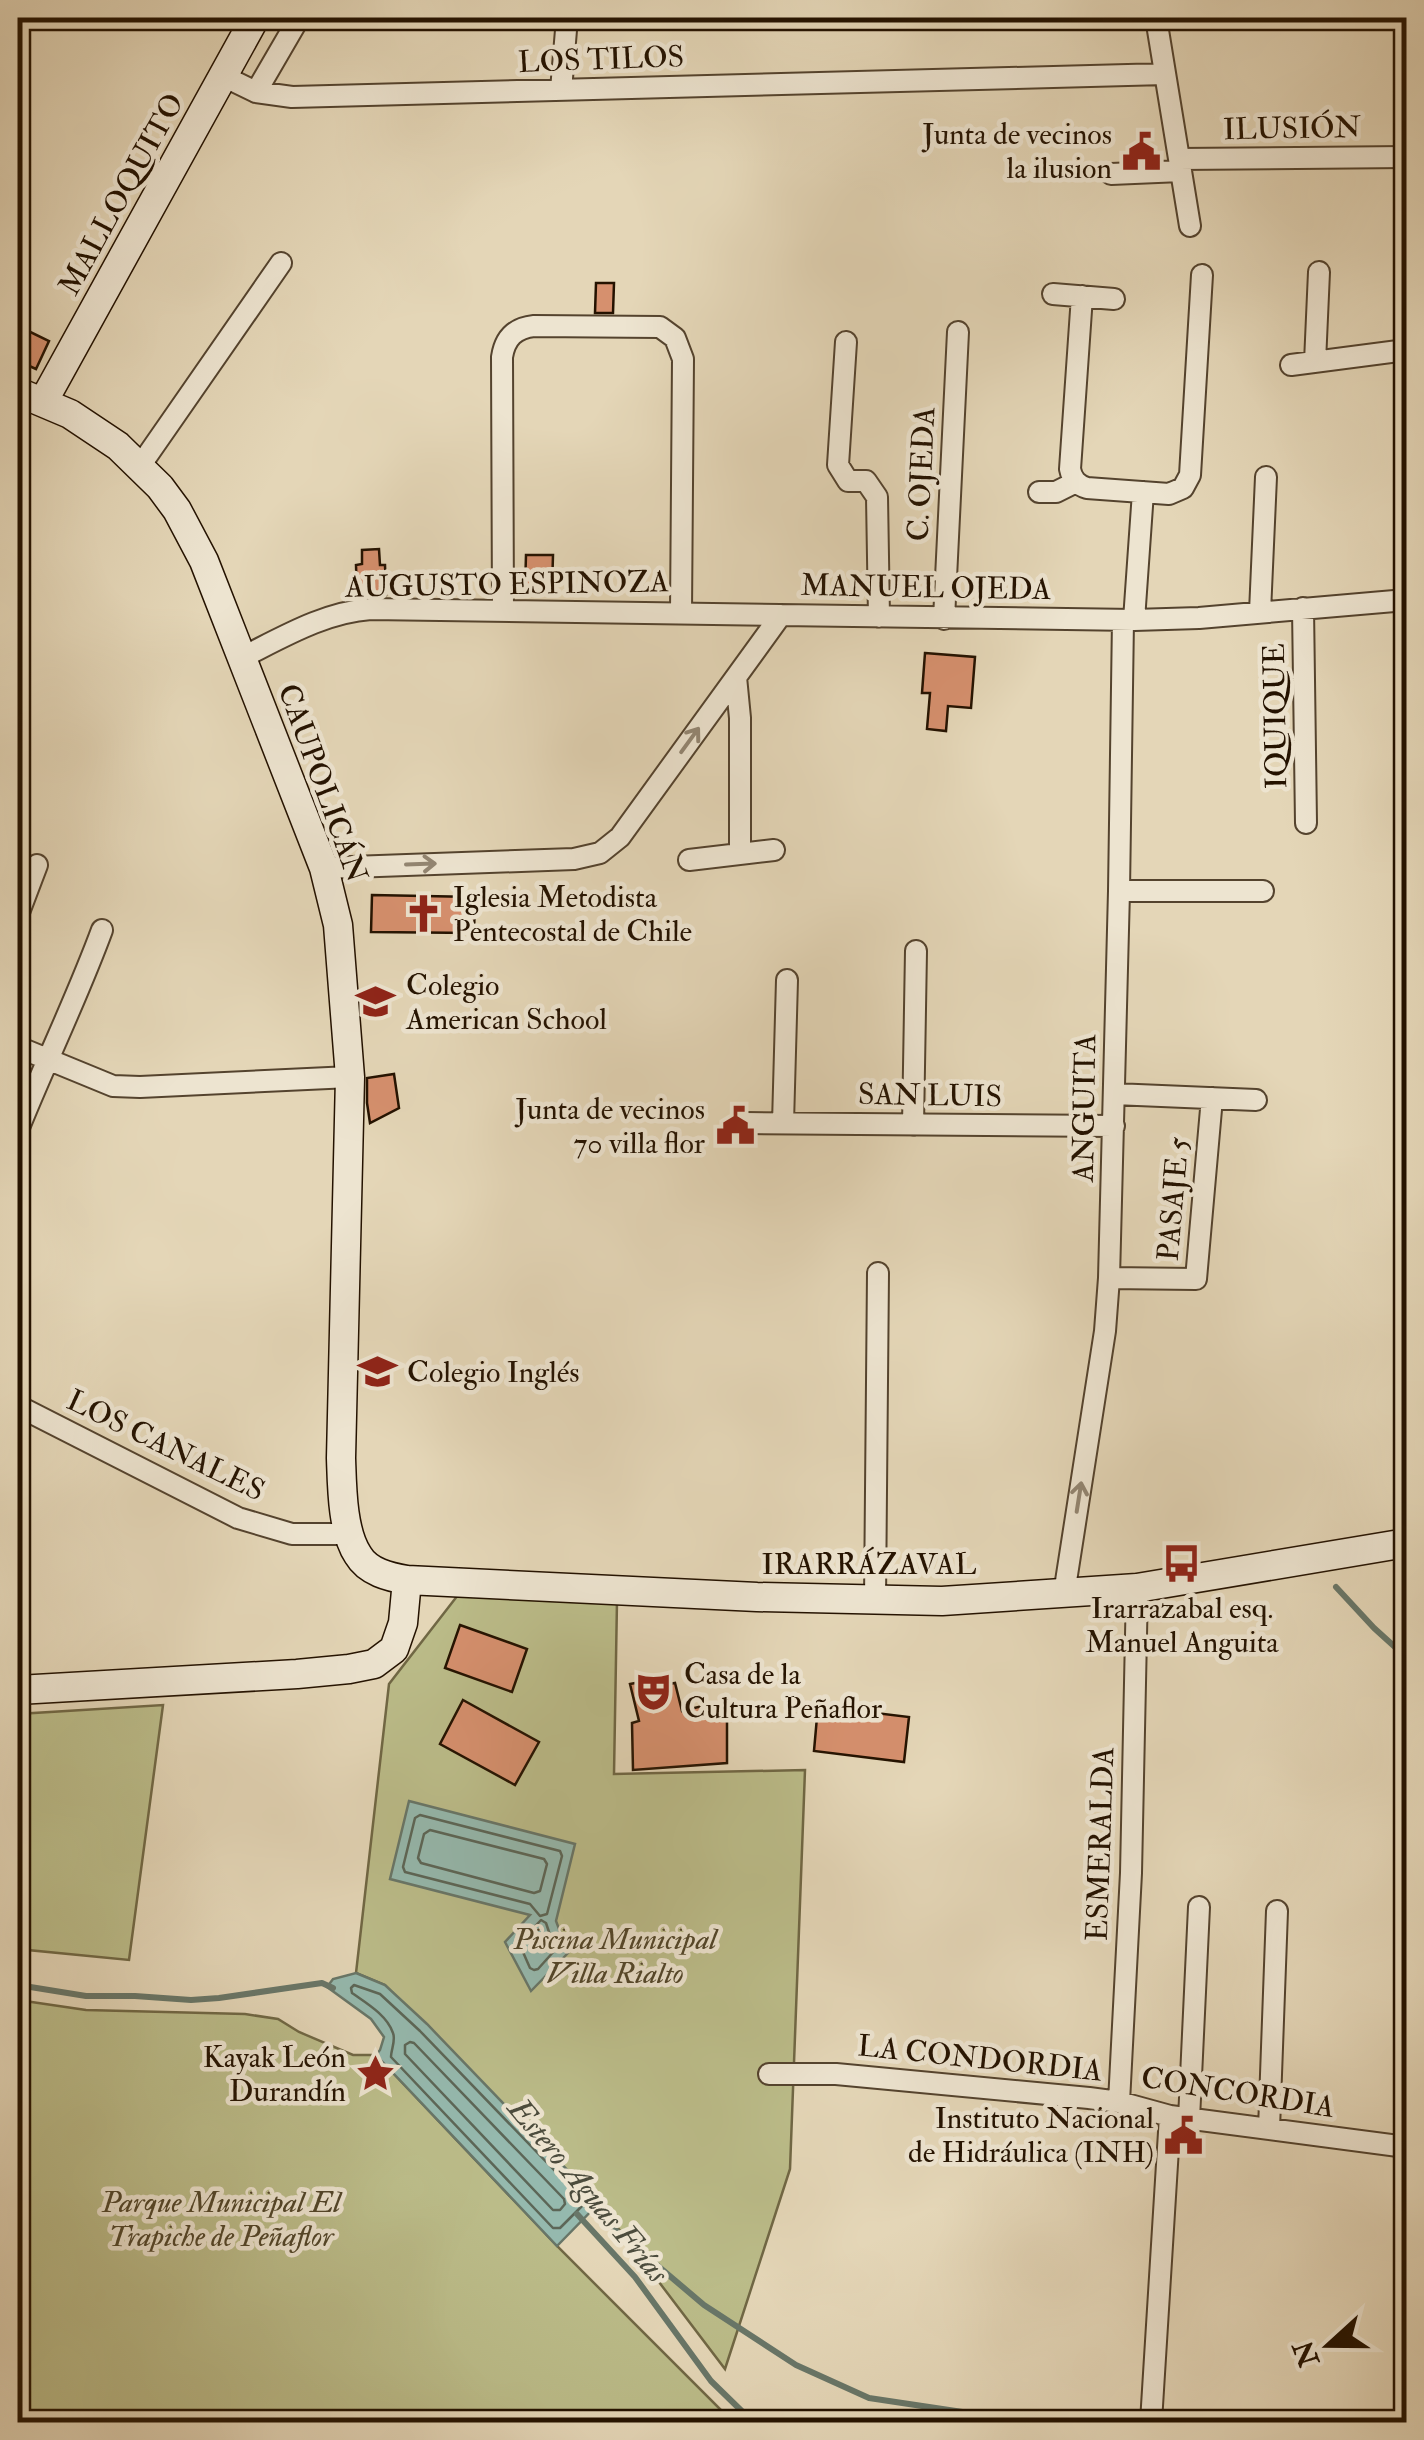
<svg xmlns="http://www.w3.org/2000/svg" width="1424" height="2440" viewBox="0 0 1424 2440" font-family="'IM FELL Double Pica',serif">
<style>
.green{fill:#bbbc89;stroke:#706744;stroke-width:2.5}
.water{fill:#95b9ae;stroke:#687668;stroke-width:2.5}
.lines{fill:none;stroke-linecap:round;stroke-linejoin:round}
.shore{stroke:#5c6657;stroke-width:2.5}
.stream{stroke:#687668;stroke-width:6}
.building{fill:#d6906e;stroke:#241200;stroke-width:2.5}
.street-casing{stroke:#54432e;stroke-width:24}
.secondary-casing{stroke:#241200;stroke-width:31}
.street{stroke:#ede4d0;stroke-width:20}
.secondary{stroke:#ede4d0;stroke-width:28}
.oneway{stroke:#938672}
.labels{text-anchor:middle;stroke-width:9;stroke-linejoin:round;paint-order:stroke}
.street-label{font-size:30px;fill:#241200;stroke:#ede4d0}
.poi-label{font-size:30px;fill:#241200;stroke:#ede4d0;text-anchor:end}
.park-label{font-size:30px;font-style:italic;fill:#514529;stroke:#ede4d0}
.water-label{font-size:32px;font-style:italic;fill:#4c4c3d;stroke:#ede4d0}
</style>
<rect width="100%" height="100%" fill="#e4d6b7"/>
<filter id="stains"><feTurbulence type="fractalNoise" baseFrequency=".002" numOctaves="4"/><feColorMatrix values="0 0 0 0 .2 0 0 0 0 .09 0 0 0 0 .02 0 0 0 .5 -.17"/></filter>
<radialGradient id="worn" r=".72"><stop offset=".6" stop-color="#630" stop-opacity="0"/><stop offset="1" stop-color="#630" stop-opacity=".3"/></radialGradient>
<path class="green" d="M458,1595L617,1601L614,1774L805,1770L790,2169L725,2369L599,2203L385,1985L356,1973L389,1684Z
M163,1705L129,1960L18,1949V1714Z
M18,2000L86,2010L245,2014L278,2019L299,2032L353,2055H376L557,2246L733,2422H18Z"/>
<path class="water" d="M409,1801L575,1844L556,1921L568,1953L531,1991L505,1942L530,1915L390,1879Z
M356,1973L385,1985L427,2024L599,2203L557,2246L376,2055L380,2050L384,2037L371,2019L327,1987L333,1979Z"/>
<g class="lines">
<path class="shore" d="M420,1815L560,1851L562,1856L547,1914L540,1916L530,1904L405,1872L403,1867L415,1818Z
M430,1830L544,1859L547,1864L540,1891L534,1893L421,1863L418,1858L424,1834Z
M541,1920L546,1923L555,1950L538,1969L534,1970L530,1968L519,1943Z
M354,1985L380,1994L420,2031L582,2199V2206L560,2228H553L391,2057C391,2050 396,2040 393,2033C387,2015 366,2003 352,1993L351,1988Z
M410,2042L414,2043L564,2199L565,2204L560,2210H553L405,2054V2045Z"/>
<path class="stream" d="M1336,1587L1374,1628L1406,1657
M18,1985L86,1996H135L191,2000L219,1998L322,1983L333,1988
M586,2205L704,2305L796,2365L869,2398L1029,2422
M577,2214L635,2277L711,2381L753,2422"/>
</g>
<path class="building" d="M596,283H614L613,313H595Z
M18,326L49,341L36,369L18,361Z
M379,549L380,565H385L386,595L357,597L356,565L362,564V550Z
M526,555H553L552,590L525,589Z
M925,653L975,657L971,708L948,706L946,731L927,729L930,693H922Z
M372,895L475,897L474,933L371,932Z
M394,1074L399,1108L370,1123L367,1103V1078Z
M460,1625L527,1649L512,1692L445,1668Z
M667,1677L669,1684L675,1683L682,1711L727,1700V1763L633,1770L632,1723L639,1721L630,1684Z
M463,1700L539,1742L515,1785L440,1744Z
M818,1706L909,1717L904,1762L814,1751Z"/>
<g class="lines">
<defs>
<path id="street" d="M1156,18L1190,226
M223,76L256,92L292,97L1165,74
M561,90L567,18
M256,92L299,18
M1179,159L1406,157
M1111,174L1181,171
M1053,294L1114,299
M1082,296L1070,469C1072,479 1077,485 1087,488L1169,494L1183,488L1190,475L1202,275
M846,342L838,465L848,481H866L877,497L879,617
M1315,362L1319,272
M1291,365L1406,350
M140,466L281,263
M1039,492H1056L1076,482
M1303,608L1306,823
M503,610L502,357C505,338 515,328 534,326L660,327L675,338L683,359L681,612
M1260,612L1266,477
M944,619L958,332
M1134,620L1143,492
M243,657C283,637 325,612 371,609L1134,620L1199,618L1406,600
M736,677L740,718V854
M689,860L774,850
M324,868L574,859L600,853L620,837L781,615
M1119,891H1263
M18,915L37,865
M18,1047L113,1086L140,1087L350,1077
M1114,1094L1256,1100
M745,1123L1114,1126
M783,1123L787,980
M913,1125L916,951
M18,1130C45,1063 77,998 102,930
M1109,1278L1196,1279L1212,1098
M18,1406L238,1518L292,1534H350
M1064,1594L1105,1331L1109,1278L1119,891L1123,620
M875,1600L878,1273
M769,2074H836L1089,2098L1119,2102L1170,2116L1406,2147
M1119,2102L1131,1873L1137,1588
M1189,2119L1199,1907
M1269,2129L1277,1911
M1151,2422L1170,2116"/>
<path id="secondary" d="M18,392L70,414L118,446L160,487L177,510L204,561L324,868L338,925L350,1077L341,1458C342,1486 342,1531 358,1555C368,1572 389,1577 407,1580L757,1597L942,1601L1137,1588L1406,1543
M43,402L255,18
M18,1690L297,1674L349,1669L374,1664L394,1649L403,1623L407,1580"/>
</defs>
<use href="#street" class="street-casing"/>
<use href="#secondary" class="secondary-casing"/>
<use href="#street" class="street"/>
<use href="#secondary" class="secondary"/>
</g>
<defs><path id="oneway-shaft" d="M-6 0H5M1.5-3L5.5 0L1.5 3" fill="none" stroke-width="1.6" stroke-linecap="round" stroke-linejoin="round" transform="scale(2.5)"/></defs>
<g class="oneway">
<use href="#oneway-shaft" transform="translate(690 740) rotate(-54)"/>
<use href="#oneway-shaft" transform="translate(421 864) rotate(-2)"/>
<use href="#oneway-shaft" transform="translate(1079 1497) rotate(-81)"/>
</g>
<defs>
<symbol id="civic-bare" viewBox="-9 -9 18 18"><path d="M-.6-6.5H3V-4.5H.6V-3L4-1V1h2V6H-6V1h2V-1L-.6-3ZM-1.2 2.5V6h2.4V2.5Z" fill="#8f2418" stroke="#ede4d0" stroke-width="2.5" paint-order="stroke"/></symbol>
<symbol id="church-bare" viewBox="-9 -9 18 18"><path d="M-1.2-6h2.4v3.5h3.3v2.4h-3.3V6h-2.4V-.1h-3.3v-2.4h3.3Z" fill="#8f2418" stroke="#ede4d0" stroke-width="2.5" paint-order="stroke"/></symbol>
<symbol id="school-bare" viewBox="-9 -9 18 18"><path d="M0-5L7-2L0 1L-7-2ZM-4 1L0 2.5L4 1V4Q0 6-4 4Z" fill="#8f2418" stroke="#ede4d0" stroke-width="2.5" paint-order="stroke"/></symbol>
<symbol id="bus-bare" viewBox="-9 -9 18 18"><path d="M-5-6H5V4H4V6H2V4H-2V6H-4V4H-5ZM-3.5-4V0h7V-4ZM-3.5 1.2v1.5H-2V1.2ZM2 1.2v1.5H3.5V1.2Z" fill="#8f2418" stroke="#ede4d0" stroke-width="2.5" paint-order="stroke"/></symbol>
<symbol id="theatre-bare" viewBox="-9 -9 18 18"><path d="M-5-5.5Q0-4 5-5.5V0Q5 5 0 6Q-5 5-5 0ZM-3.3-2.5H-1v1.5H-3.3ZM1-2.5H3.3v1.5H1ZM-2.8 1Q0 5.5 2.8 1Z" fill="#8f2418" stroke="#ede4d0" stroke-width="2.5" paint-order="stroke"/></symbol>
<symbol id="sight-bare" viewBox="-9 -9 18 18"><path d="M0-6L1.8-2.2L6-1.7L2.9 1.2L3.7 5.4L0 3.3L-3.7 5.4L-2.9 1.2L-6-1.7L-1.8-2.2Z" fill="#8f2418" stroke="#ede4d0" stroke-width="2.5" paint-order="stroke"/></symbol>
</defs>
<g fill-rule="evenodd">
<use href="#civic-bare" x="1114" y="124" width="55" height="55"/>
<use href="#church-bare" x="396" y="886" width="55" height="55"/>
<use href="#school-bare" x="348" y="974" width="55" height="55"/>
<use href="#civic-bare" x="708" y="1098" width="55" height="55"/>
<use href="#school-bare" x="350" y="1344" width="55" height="55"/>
<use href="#bus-bare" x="1154" y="1536" width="55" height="55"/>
<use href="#theatre-bare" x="626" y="1664" width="55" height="55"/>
<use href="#sight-bare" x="348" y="2046" width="55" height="55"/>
<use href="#civic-bare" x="1156" y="2108" width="55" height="55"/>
</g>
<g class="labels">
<g class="street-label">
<text transform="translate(601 59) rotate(-2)" y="10">LOS TILOS</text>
<text transform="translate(1292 128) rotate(-1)" y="10">ILUSIÓN</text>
<text transform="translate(121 194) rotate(-61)" y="10">MALLOQUITO</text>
<text transform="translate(921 474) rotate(-87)" y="10">C. OJEDA</text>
<text transform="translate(507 584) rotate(-1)" y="10">AUGUSTO ESPINOZA</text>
<text transform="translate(926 587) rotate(1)" y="10">MANUEL OJEDA</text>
<text transform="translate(1275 716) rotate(-91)" y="10">IQUIQUE</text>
<text transform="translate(323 783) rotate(70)" y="10">CAUPOLICÁN</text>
<text transform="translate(930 1095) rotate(1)" y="10">SAN LUIS</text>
<text transform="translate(1084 1108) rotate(-89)" y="10">ANGUITA</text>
<text transform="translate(1173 1199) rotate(-85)" y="10">PASAJE 5</text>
<text transform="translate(166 1445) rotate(26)" y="10">LOS CANALES</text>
<text x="869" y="1574">IRARRÁZAVAL</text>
<text transform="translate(1100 1844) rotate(-88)" y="10">ESMERALDA</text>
<text transform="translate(980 2058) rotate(6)" y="10">LA CONDORDIA</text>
<text transform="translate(1238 2092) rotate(9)" y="10">CONCORDIA</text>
</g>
<g class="poi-label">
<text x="1112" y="144">Junta de vecinos<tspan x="1112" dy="34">la ilusion</tspan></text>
<text x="453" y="907" text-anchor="start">Iglesia Metodista<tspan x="453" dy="34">Pentecostal de Chile</tspan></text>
<text x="406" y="995" text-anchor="start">Colegio<tspan x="406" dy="34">American School</tspan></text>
<text x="705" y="1119">Junta de vecinos<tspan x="705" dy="34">70 villa flor</tspan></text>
<text x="407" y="1382" text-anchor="start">Colegio Inglés</text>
<text x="1182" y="1618" text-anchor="middle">Irarrazabal esq.<tspan x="1182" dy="34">Manuel Anguita</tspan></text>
<text x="684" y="1684" text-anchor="start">Casa de la<tspan x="684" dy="34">Cultura Peñaflor</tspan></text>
<text x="346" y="2067">Kayak León<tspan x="346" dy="34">Durandín</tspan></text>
<text x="1154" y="2128">Instituto Nacional<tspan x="1154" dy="34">de Hidráulica (INH)</tspan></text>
</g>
<g class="park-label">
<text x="615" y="1949">Piscina Municipal<tspan x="615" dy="34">Villa Rialto</tspan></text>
<text x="221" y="2212">Parque Municipal El<tspan x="221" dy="34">Trapiche de Peñaflor</tspan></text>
</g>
<g class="water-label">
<text transform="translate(589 2190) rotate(50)" y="11">Estero Aguas Frías</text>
</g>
</g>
<rect width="1424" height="2440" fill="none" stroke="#e4d6b7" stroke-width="60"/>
<rect x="20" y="20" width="1384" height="2400" fill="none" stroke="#241200" stroke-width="5"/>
<rect x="30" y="30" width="1364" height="2380" fill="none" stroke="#241200" stroke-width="2.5"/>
<g transform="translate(1329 2345) rotate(249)" stroke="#ede4d0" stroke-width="8" paint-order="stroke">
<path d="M0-8L18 38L0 25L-18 38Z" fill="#241200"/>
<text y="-15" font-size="28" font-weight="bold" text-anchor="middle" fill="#241200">N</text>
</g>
<rect width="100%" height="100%" filter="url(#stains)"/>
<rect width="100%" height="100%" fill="url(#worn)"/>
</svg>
